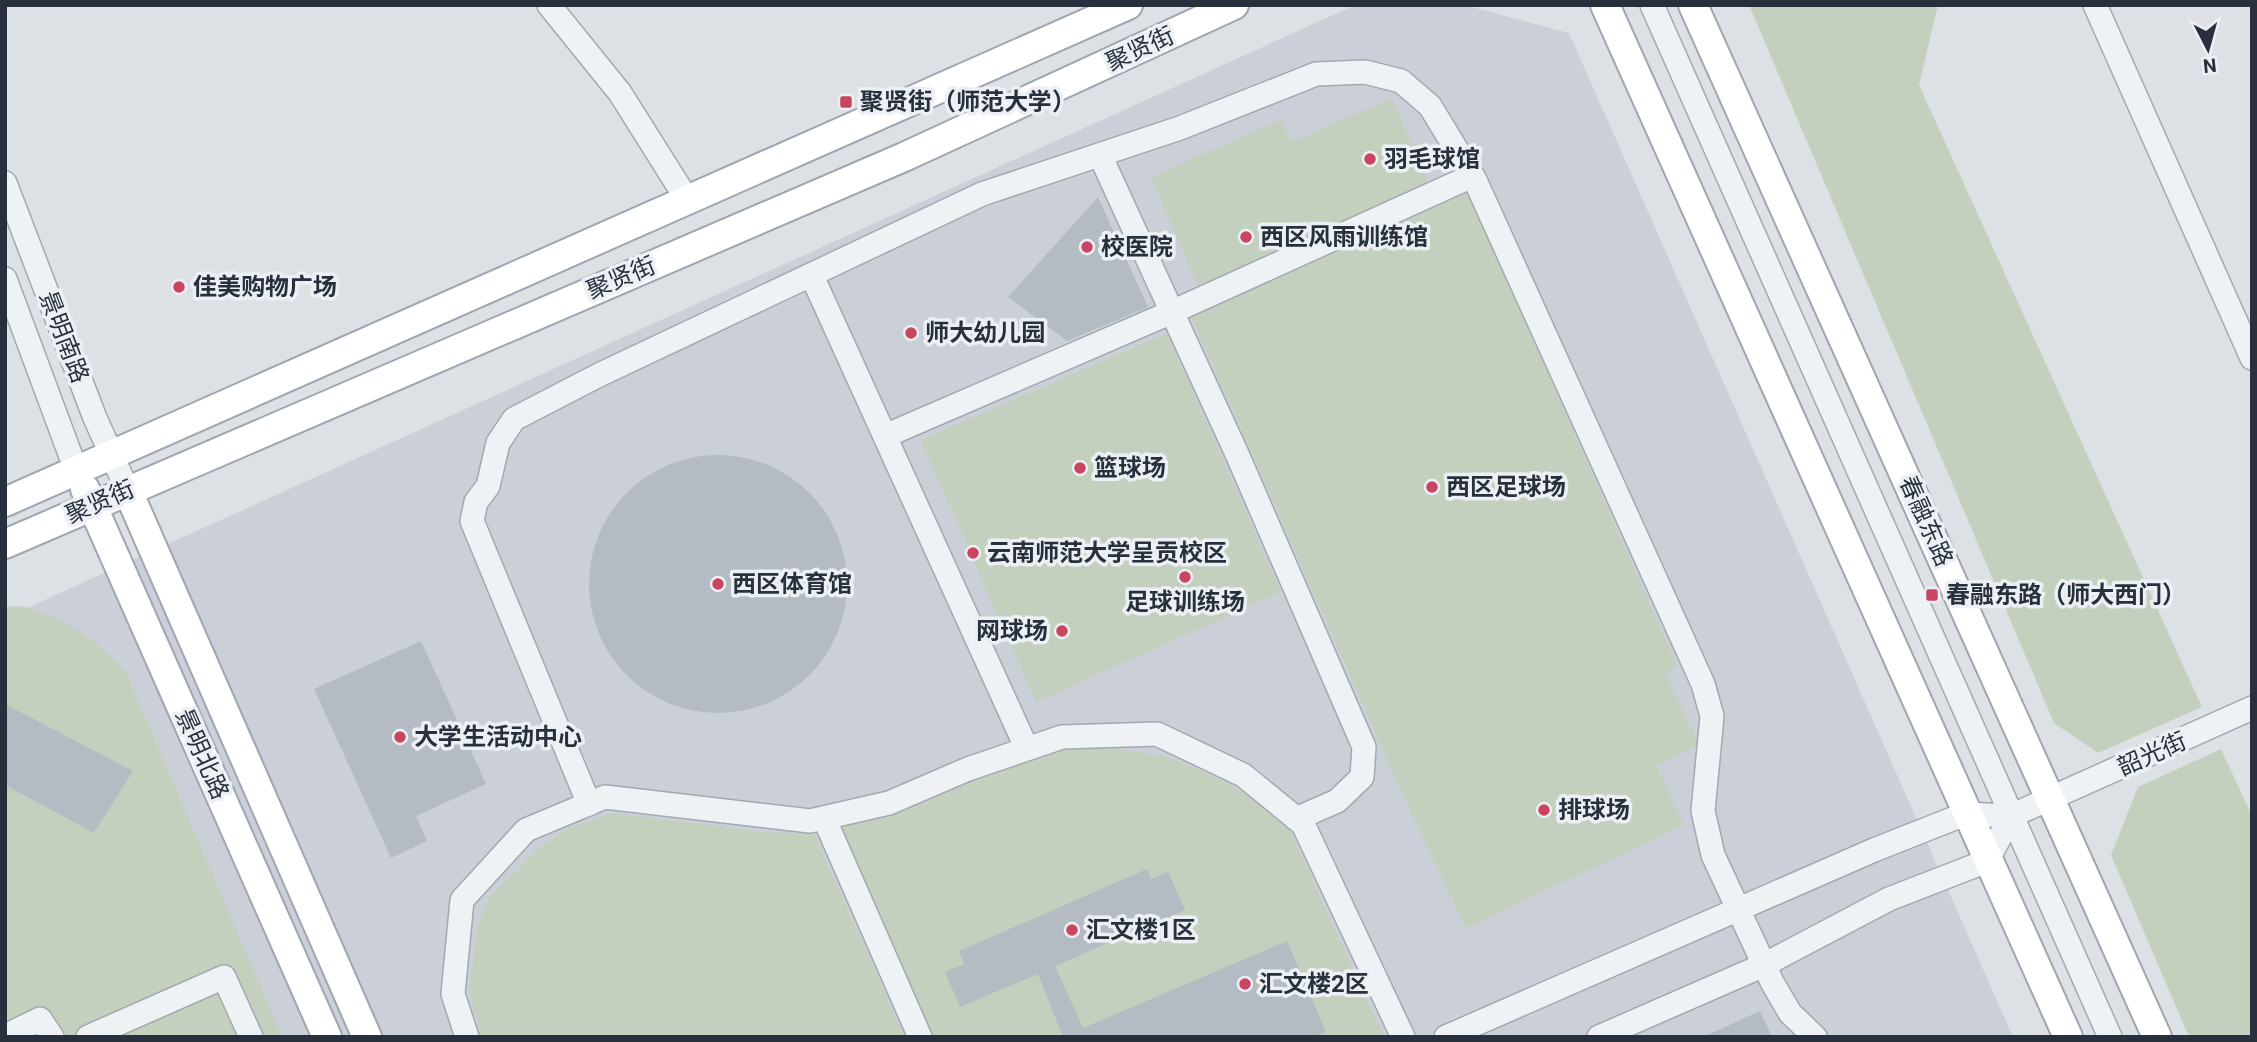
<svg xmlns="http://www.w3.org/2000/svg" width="2257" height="1042" viewBox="0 0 2257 1042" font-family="Roboto,'Noto Sans SC',sans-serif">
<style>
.built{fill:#cbd0d8}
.green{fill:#c4d0be}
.building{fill:#b4bbc3}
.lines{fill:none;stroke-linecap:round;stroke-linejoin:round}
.minor-casing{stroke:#a3a8b0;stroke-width:26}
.major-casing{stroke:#9da6b1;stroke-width:32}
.minor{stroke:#eff2f5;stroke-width:23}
.major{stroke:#fff;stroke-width:28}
.poi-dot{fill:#c84661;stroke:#ecf0f4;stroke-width:2.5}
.labels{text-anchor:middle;stroke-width:7;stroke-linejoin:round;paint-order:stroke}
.street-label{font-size:24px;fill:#27303c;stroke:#ecf0f4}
.poi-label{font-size:24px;font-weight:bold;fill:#27303c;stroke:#ecf0f4;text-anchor:start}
</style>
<rect width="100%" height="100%" fill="#dde1e6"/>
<path class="built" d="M1355,5H1464L1569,33L2013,1037H5V618Z"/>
<path class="green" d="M1749,5H1938L1919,85L2202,707L2098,753L2054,723Z
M1392,98L1430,186L1199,287L1151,177L1281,120L1291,142Z
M1465,186L1677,666L1665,673L1699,745L1656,765L1684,825L1466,928L1403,795L1187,307Z
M1167,333L1281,592L1036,702L921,440Z
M21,606C67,620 93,636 126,672L282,1037H5V607Z
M1109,747L1169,757L1226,782L1249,796L1290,831L1384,1037H934L840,825C922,820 984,763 1061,749C1076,746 1094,748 1109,747Z
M2221,749L2252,816V1037H2189L2111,855L2138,787Z
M613,813L763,832L814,834L905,1037H481L469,991L477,927L491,895L540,847L571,827Z"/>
<path class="building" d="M1098,197L1148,307L1067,341L1008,297Z
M589 584a129 129 0 1 1 258 0a129 129 0 1 1-258 0Z
M421,641L486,784L416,816L427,841L391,858L314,689Z
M5,704L133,771L94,833L5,785Z
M1147,869L1151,879L1168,872L1185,910L1055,966L1083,1028L1287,941L1326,1032L1314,1037H1063L1038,974L960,1007L945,972L964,964L959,951Z
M1760,1011L1772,1037H1703Z"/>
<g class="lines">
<defs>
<path id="minor" d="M549,5L620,93L688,201
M1652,5L2110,1037
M2095,5L2252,358
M1100,155L1237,454L1364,747L1362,777L1337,801L1296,819
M5,183L95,418L127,489
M812,276L1027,749
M5,279L76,470
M885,436L1172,312L1472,176
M589,804L472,521L476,502L488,486L498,443L514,419L599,375L982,194L1180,128L1316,74L1365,72L1401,81L1430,106L1475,180L1703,684L1712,716L1703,811L1713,855L1772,982L1790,1013L1815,1037
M824,818L920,1037
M5,1036L40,1019L52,1037
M88,1037L224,977L251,1037
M467,1037L453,994L462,900L526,830L605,797L810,821L889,803L968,769L1062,737L1157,734L1243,775L1303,824L1403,1037
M1446,1037L1874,850L1965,814L2011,816L2252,708
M1599,1037L1764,965L1889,899L1987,861L2011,816"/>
<path id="major" d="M1605,5L2068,1037
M1693,5L2157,1037
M85,489L327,1037
M127,489L367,1037
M5,502L1128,5
M5,544L904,157L1234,5"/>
</defs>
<use href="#minor" class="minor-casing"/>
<use href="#major" class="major-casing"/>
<use href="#minor" class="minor"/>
<use href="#major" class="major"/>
</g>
<g class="poi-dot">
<rect x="839" y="95" width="14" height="14" rx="3.5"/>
<circle cx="1370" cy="159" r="7"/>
<circle cx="1246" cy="237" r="7"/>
<circle cx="1087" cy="247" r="7"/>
<circle cx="179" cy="287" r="7"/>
<circle cx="911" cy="333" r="7"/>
<circle cx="1080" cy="468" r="7"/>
<circle cx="1432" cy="487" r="7"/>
<circle cx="973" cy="553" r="7"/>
<circle cx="1185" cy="577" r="7"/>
<circle cx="718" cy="584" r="7"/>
<rect x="1925" y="588" width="14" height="14" rx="3.5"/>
<circle cx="1062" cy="631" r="7"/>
<circle cx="400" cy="737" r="7"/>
<circle cx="1544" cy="810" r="7"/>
<circle cx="1072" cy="930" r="7"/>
<circle cx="1245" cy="984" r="7"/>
</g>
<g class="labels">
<g class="street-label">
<text transform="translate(1140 49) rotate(-25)" y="8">聚贤街</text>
<text transform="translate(621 278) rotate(-23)" y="8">聚贤街</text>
<text transform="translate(64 337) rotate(69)" y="8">景明南路</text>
<text transform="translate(100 502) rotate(-24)" y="8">聚贤街</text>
<text transform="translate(1926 521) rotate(66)" y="8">春融东路</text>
<text transform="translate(202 754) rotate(66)" y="8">景明北路</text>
<text transform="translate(2152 754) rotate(-24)" y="8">韶光街</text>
</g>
<g class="poi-label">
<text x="860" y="110">聚贤街（师范大学）</text>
<text x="1384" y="167">羽毛球馆</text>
<text x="1260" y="245">西区风雨训练馆</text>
<text x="1101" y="255">校医院</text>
<text x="193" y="295">佳美购物广场</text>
<text x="925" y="341">师大幼儿园</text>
<text x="1094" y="476">篮球场</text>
<text x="1446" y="495">西区足球场</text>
<text x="987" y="561">云南师范大学呈贡校区</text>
<text x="732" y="592">西区体育馆</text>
<text x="1946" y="603">春融东路（师大西门）</text>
<text x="1185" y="610" text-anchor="middle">足球训练场</text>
<text x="1048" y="639" text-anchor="end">网球场</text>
<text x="414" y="745">大学生活动中心</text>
<text x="1558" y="818">排球场</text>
<text x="1086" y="938">汇文楼1区</text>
<text x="1259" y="992">汇文楼2区</text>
</g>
</g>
<rect width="2257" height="1042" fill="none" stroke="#27303c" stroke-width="14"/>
<g transform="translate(2208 49) rotate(174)" stroke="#ecf0f4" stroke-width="5" paint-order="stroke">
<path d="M0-5L12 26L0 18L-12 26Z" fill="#27303c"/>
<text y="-10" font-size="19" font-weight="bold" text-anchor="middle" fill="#27303c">N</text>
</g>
</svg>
